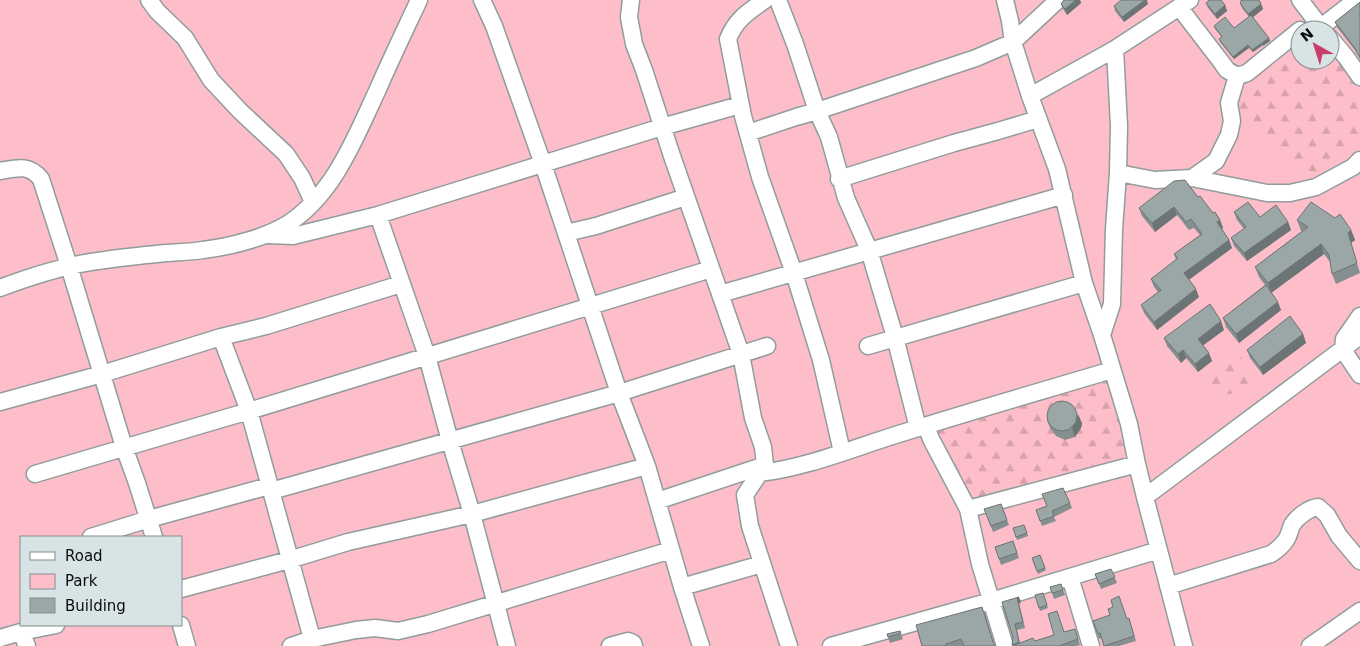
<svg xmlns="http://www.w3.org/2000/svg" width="1360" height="646" viewBox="0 0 1360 646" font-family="'DejaVu Sans',sans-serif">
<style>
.green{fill:#fdbeca;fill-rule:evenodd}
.forest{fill:url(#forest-firs)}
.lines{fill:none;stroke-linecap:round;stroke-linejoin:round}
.minor-casing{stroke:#919c9d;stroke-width:19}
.minor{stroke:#fff;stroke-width:16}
.wall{fill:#858f90}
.shaded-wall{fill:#6c7475}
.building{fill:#9ba6a7;stroke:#6c7475}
</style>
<defs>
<pattern id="forest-firs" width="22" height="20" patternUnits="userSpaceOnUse" patternTransform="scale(1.25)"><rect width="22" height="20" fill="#fdbeca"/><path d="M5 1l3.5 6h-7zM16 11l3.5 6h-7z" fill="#d7a2ac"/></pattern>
</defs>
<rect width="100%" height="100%" fill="#d8e3e5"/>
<path class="green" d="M0,0H1360V646H0ZM1300,30H1330V60H1300ZM21,537H181V625H21Z"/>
<path class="forest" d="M1300,38V60H1330V50L1360,87V150L1338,170L1320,180L1306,168L1276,151L1259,139L1239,120L1232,106L1245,78Z
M1236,349L1255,380C1249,384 1242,390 1235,393C1220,397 1205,390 1192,383Z
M1110,375L1133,462L969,505L931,429Z"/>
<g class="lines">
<defs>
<path id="minor" d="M149,0L157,11L185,38L211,80L240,111L286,154L302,178L313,202
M482,0L494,26L543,164L619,393L647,466L682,587L701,646
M631,0L629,17L634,44L644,70L672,156L741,354L753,418L763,447L765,465L745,495L750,526L789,646
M765,0C748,12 736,19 728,39L743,116L760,177L794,273L821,360L842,452
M778,0L795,44L817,111L829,137L846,198L869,250L895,337L918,428
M1005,0L1010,21L1013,42L1030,96L1057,169L1084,283L1102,335L1129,424L1137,464L1145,497L1184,646
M1300,0L1323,30
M1179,7L1222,63L1227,70L1237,76L1247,73L1300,30
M1321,27L1356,0
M1330,38L1346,57L1360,77
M1030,96L1115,49L1190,0
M748,133L796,117L817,111L976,58L1013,42L1058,0
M0,171C17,168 29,164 41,179L69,266L124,447L137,483L154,537
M1118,173L1155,180L1192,178L1267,193H1290L1316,187L1353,167L1360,160
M1192,178L1216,161L1229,135L1232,121L1229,103L1237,76
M839,179L954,143L998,131L1038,119
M378,215L427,356L450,441L472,514L507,646
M566,233L596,226L686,197
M267,235L293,236L378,215L662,127L740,105
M0,288C34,275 69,264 105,260C125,257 146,255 166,253C178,252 191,252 203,250C229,247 264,238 286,225C334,195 355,138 378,89C391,59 405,30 419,0
M720,294L1064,195
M1360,316L1344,339L1343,350L1360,375
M1102,335L1112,304L1114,229L1118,173L1119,126L1115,49
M221,337L249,411L314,646
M868,346L1084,283
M0,402L102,374L221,337L266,326L401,284
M926,426L931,439L968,509
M760,473C806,468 856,447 902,433C971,411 1042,391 1112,370
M35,474L249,411L711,269
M1145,497L1360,336
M657,501L765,465
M91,537L149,519L269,486L278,489L289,486L619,393L767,346
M1070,577L1091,646
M1168,586L1271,554C1277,550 1282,546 1286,540C1289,536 1290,530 1292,525C1297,517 1309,508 1318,507L1327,515L1339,536L1360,561
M682,587L762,564
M181,589L289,560L348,542L472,514L647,466
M181,625L187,646
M0,638L21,632
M27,646L21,632L56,625
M291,646L312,639L356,630L375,628L398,631L428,624L671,550
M610,646L628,641L633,643L634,646
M831,646L991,601L1159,550
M1005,646L980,564L968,509L1137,464
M1310,646L1360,611"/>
</defs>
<use href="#minor" class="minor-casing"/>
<use href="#minor" class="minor"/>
</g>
<path class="wall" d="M1064,0H1080L1081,3L1067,15L1063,9L1061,4Z
M1240,0H1259L1261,4L1263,9L1253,17L1270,41L1253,52L1249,48L1234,59L1220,42L1219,39L1222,37L1215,29L1214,26L1234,28L1249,17L1242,8L1240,3L1241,1Z
M1360,2V60L1357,53L1337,27L1335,22Z
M1206,3L1225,5L1227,11L1217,19L1208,8Z
M1148,4L1124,22L1115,11L1114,6Z
M1198,197L1220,220L1223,228L1222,229L1229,240L1232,248L1189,280L1199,297L1157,330L1144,313L1141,305L1158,292L1154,287L1151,279L1176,260L1174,254L1200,235L1194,228L1189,230L1177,215L1155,232L1142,216L1139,208Z
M1234,212L1288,222L1291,230L1247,261L1234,246L1231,238L1244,229L1237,220Z
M1297,220L1351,230L1355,240L1351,243L1360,273L1336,284L1332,274L1330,262L1324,254L1271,293L1281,310L1239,343L1226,327L1223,318L1265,285L1259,277L1255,267L1302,231H1301Z
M1224,330L1203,345L1212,361L1198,372L1186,358L1181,363L1167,346L1164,338Z
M1303,334L1306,343L1263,375L1250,358L1247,350Z
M1047,420L1082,423L1081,428L1075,437L1065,440L1056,436L1050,428Z
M1042,494L1070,503L1072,508L1054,517L1056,521L1042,526L1036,510L1047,506Z
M1001,504L1009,525L993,532L984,509Z
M1024,525L1028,536L1017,540L1013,528Z
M1013,541L1019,558L1001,565L995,547Z
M1040,555L1046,570L1038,574L1032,558Z
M1111,569L1117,583L1101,589L1095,574Z
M1061,584L1065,595L1054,599L1050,587Z
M1043,593L1048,608L1040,611L1035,595Z
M1002,602H1021L1019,604L1025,628L1017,630L1020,643L1035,641L1075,629L1080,645L1076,646H1012L1013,637Z
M985,613L994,644L995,646H922Z
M1129,618L1136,641L1119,646H1104L1101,638L1099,639L1093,621Z
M900,631L903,639L890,643L887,634Z"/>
<path class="shaded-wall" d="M1076,0H1080L1081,3L1067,15L1065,9Z
M1145,0H1147L1148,4L1124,22L1122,17Z
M1261,4L1263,9L1251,19L1248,14Z
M1225,5L1227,11L1217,19L1215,14Z
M1269,38L1270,41L1263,46L1262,43Z
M1261,42L1262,45L1253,52L1252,50Z
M1248,45L1249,48L1234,59L1233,57Z
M1174,207L1177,215L1155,232L1152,223Z
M1220,220L1223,228L1220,230L1217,222Z
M1288,222L1291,230L1247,261L1244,253Z
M1351,230L1355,240L1351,243L1360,273L1348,233Z
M1229,240L1232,248L1187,281L1184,273Z
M1321,244L1324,254L1271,293L1268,283Z
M1196,289L1199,297L1157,330L1154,322Z
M1278,302L1281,310L1239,343L1236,334Z
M1221,321L1224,330L1201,347L1198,339Z
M1303,334L1306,343L1263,375L1260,367Z
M1183,350L1186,358L1181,363L1178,354Z
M1209,353L1212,361L1198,372L1195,364Z
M1078,414L1082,423L1081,428L1075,437L1072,428Z
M1019,597L1021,602L1019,604L1025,628L1017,598Z"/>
<path class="building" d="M1064,0H1076L1065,9L1061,4Z
M1121,0H1145L1122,17L1114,6Z
M1209,0H1221L1225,5L1215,14L1206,3Z
M1242,0H1259L1261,4L1248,14L1240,3Z
M1360,2V57L1356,52L1357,51L1335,22Z
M1251,15L1269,38L1252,50L1248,45L1233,57L1219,39L1222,37L1214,26L1225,17L1234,28Z
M1185,180L1198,197L1200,196L1213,213L1215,212L1220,220L1217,222L1229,240L1184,273L1196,289L1154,322L1141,305L1161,290L1151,279L1178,258L1174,254L1202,234L1191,219L1186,222L1174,207L1152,223L1139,208L1174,181Z
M1248,202L1260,217L1276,205L1288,222L1244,253L1231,238L1246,227L1234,212Z
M1311,202L1335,218L1340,214L1351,230L1348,233L1357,263L1332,274L1329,255L1321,244L1268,283L1255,267L1308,227L1297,220Z
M1266,285L1278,302L1236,334L1223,318Z
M1210,304L1221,321L1198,339L1209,353L1195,364L1183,350L1178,354L1164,338Z
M1290,316L1303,334L1260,367L1247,350Z
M1047 416a15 15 0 1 1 30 0a15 15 0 1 1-30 0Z
M1063,488L1070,503L1052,511L1054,516L1040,521L1036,510L1047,506L1042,494Z
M1001,504L1007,520L991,526L984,509Z
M1024,525L1027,533L1016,537L1013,528Z
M1013,541L1017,553L999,559L995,547Z
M1040,555L1045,568L1037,571L1032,558Z
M1111,569L1115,577L1099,584L1095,574Z
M1061,584L1063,590L1052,593L1050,587Z
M1043,593L1047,605L1039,608L1035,595Z
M1119,596L1127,619L1129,618L1134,636L1104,646L1100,633L1098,634L1093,621L1110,615L1108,609L1113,607L1111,600Z
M1019,597L1017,598L1023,622L1015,624L1019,642L1012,645L1013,637L1002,602Z
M982,607L993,642L995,646H964L961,639L946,644V646H922L916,625Z
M1057,611L1064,632L1075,629L1078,639L1059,646H1016L1015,645L1033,638L1035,641L1054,635L1048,614Z
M900,631L901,633L888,637L887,634Z"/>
<rect x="20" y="536" width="162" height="90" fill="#d8e3e5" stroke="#858d8e"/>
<rect x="30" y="552" width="25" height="8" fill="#ffffff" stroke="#858d8e"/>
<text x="65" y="561" font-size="15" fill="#080c0c">Road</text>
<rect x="30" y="574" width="25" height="15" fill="#fdbeca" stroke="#858d8e"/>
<text x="65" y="586" font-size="15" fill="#080c0c">Park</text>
<rect x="30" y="598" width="25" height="15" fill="#9ba6a7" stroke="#858d8e"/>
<text x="65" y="611" font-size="15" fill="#080c0c">Building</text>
<g transform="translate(1315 45) rotate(321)"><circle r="24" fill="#d8e3e5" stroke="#858d8e"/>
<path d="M0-4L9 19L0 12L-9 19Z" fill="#ca3c69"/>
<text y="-8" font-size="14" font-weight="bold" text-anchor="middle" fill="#080c0c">N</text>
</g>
</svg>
